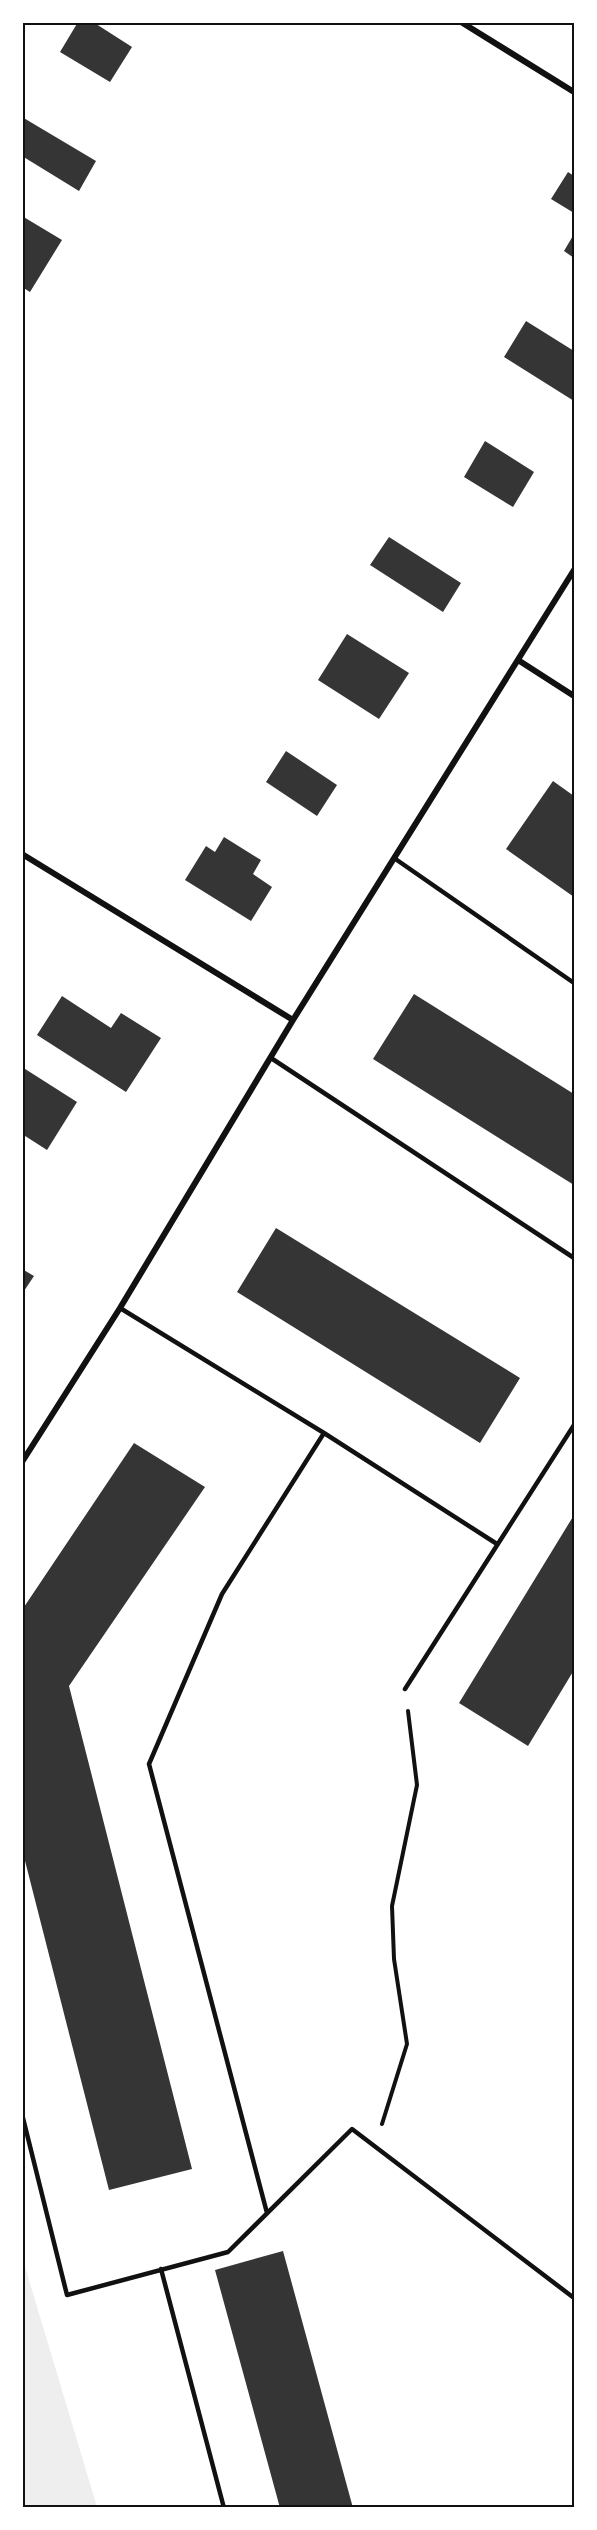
<svg xmlns="http://www.w3.org/2000/svg" width="597" height="2530" viewBox="0 0 597 2530" font-family="'IBM Plex Sans',sans-serif">
<style>
.green{fill:#eee}
.building{fill:#353535}
.lines{fill:none;stroke-linecap:round;stroke-linejoin:round}
.path{stroke:#111;stroke-width:4}
.service{stroke:#111;stroke-width:4.5}
.minor{stroke:#111;stroke-width:6}
.neatline{fill:none;stroke:#111;stroke-width:2}
</style>
<rect width="100%" height="100%" fill="#fff"/>
<path class="green" d="M22,2260H23L97,2507H23Z"/>
<path class="building" d="M78,22H93L132,47L110,82L60,52Z
M22,117L96,161L79,191L22,156Z
M568,172L574,176V213L551,199Z
M22,216L62,240L30,292L22,287Z
M574,234V258L564,251Z
M526,321L574,351V401L504,357Z
M485,441L534,472L513,507L464,477Z
M389,537L461,583L443,612L370,565Z
M347,634L409,673L379,719L318,680Z
M286,751L337,785L317,816L266,782Z
M553,781L574,796V897L506,849Z
M224,837L261,860L253,874L272,887L251,921L185,880L206,846L215,852Z
M414,994L574,1094V1185L373,1059Z
M62,996L111,1028L121,1013L161,1038L126,1092L37,1035Z
M22,1067L77,1102L47,1150L22,1134Z
M276,1228L520,1378L480,1443L237,1292Z
M22,1269L34,1276L22,1294Z
M134,1443L205,1487L69,1686L192,2169L109,2190L22,1849V1610Z
M574,1515V1670L528,1746L459,1703Z
M283,2251L353,2508H280L215,2270Z"/>
<g class="lines">
<path class="path" d="M382,2124L407,2044L394,1959L392,1906L417,1785L408,1711"/>
<path class="service" d="M394,858L574,983
M271,1058L574,1258
M120,1308L324,1433L497,1544
M405,1689L574,1425
M22,2114L67,2295L228,2252L352,2129L574,2298
M267,2213L149,1764L222,1594L324,1433
M161,2269L224,2508"/>
<path class="minor" d="M461,22L574,92
M518,660L574,696
M22,854L293,1020
M22,1462L120,1308L293,1020L574,570"/>
</g>
<rect width="597" height="2530" fill="none" stroke="#ffffff" stroke-width="48"/>
<rect x="24" y="24" width="549" height="2482" class="neatline"/>
</svg>
